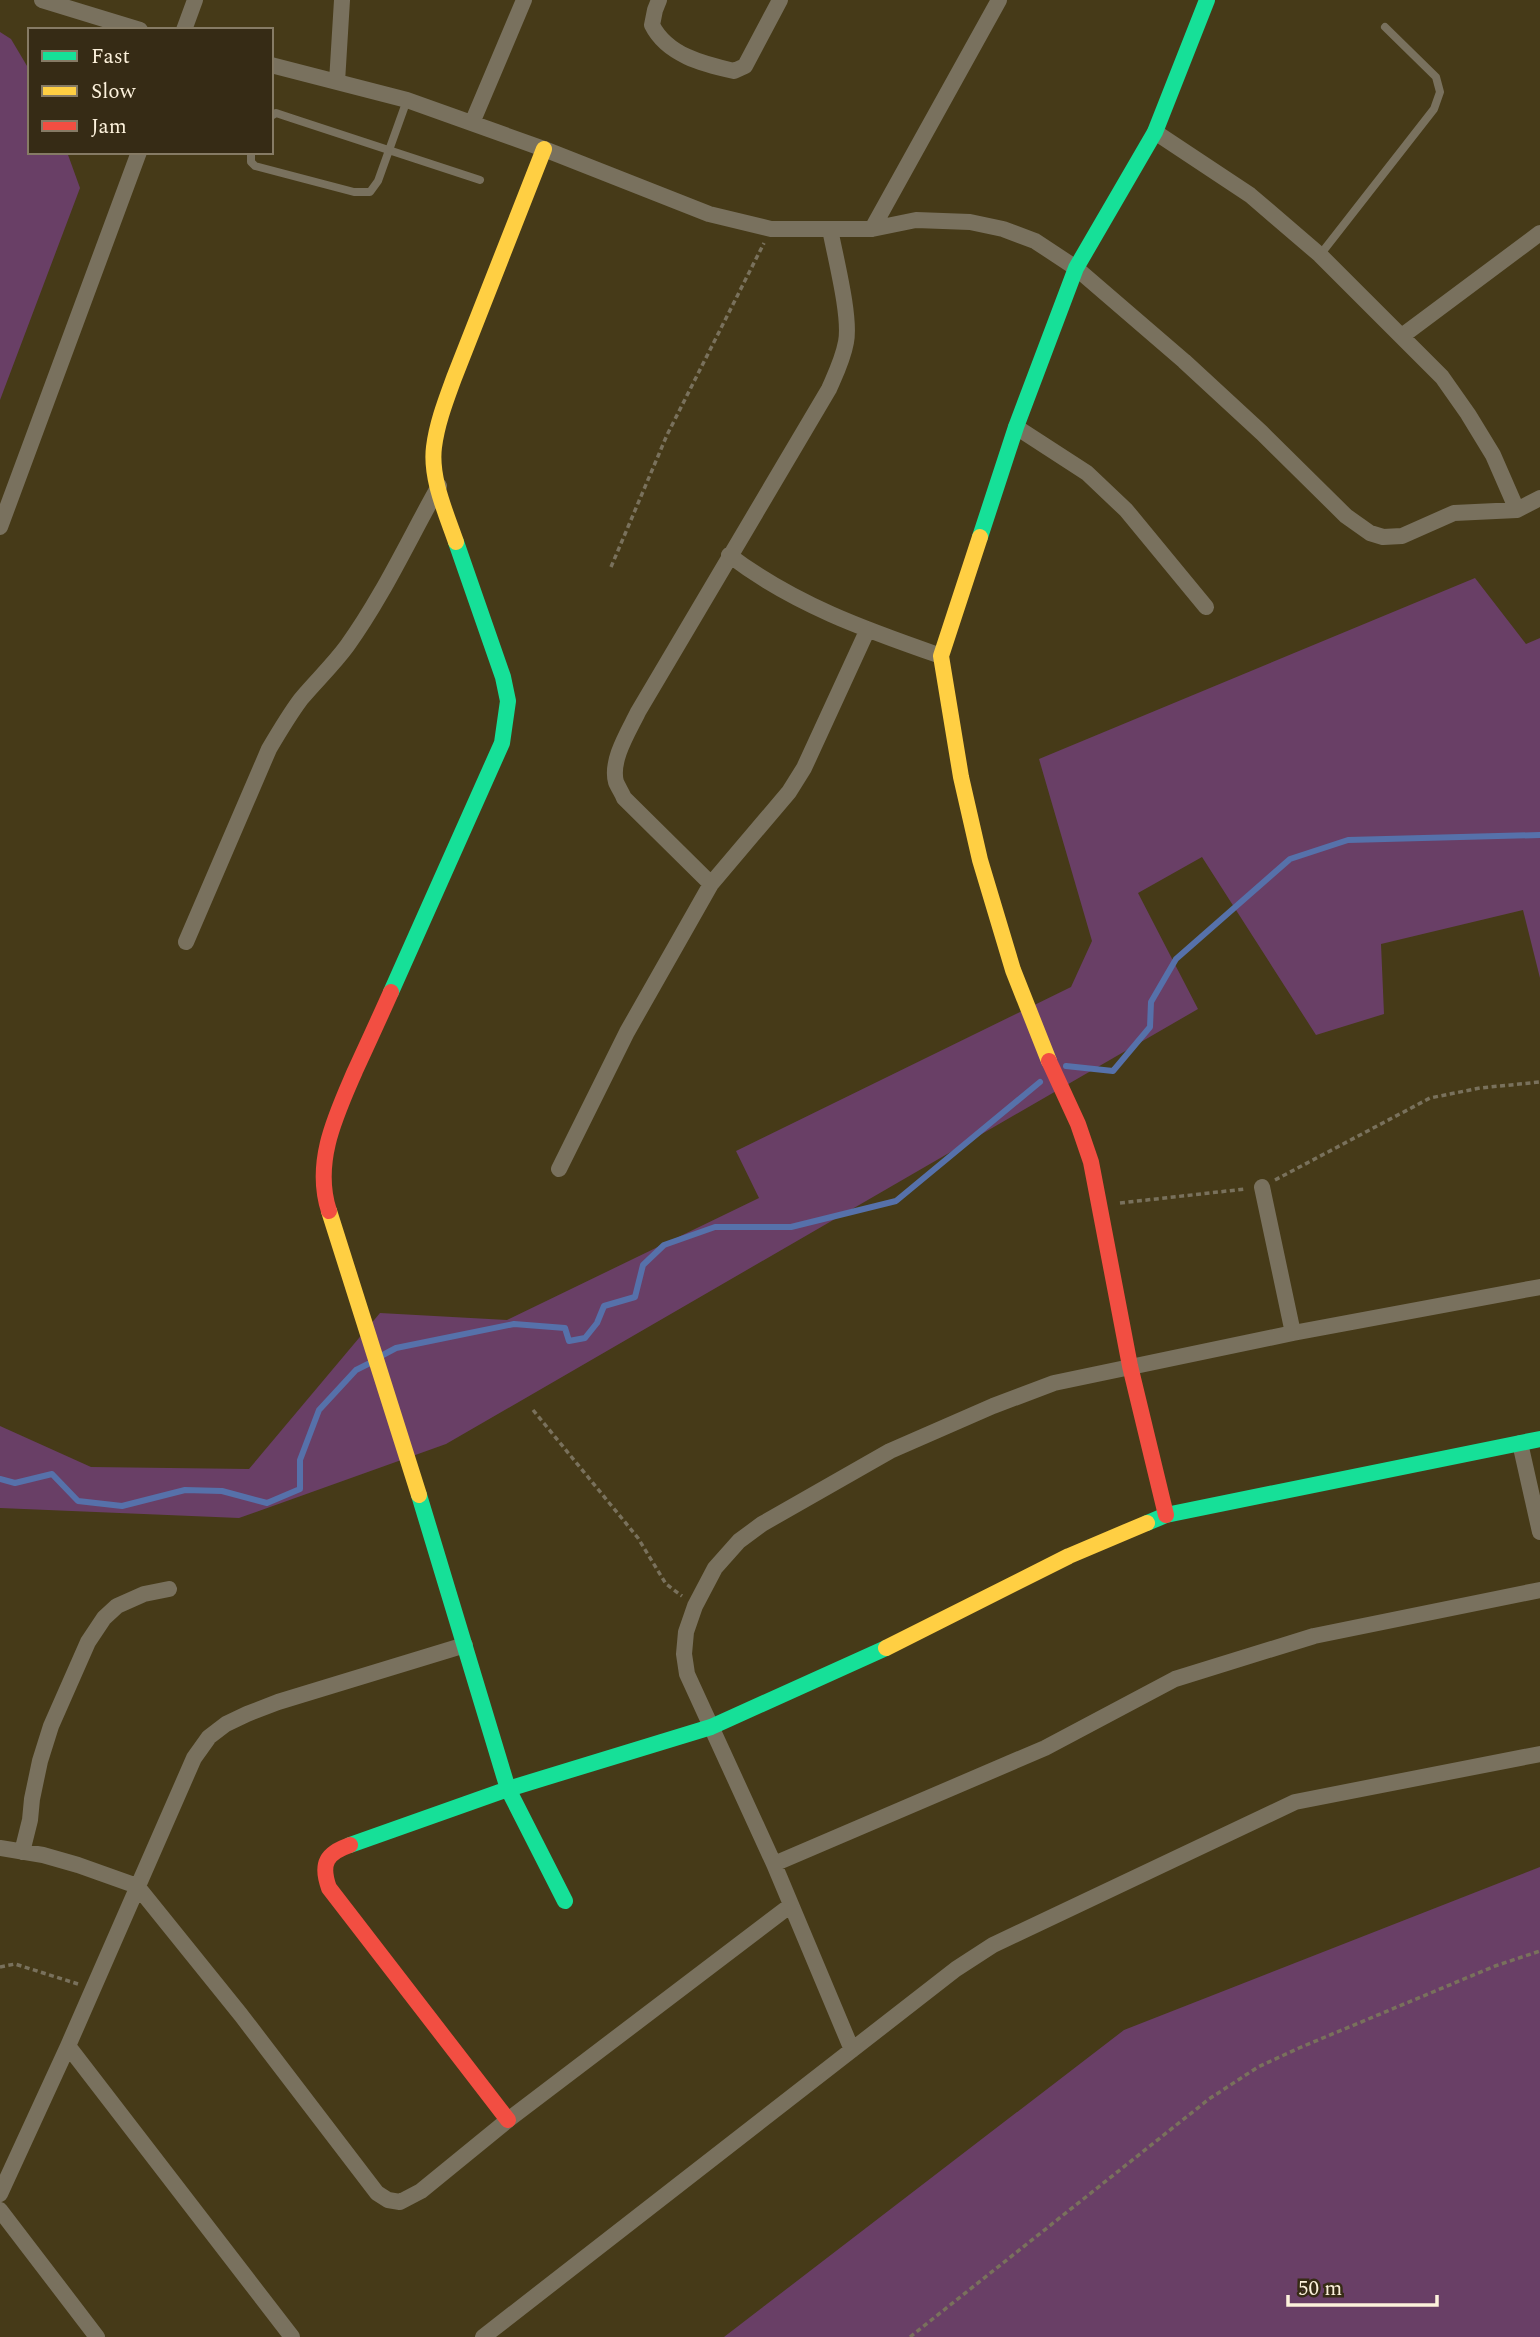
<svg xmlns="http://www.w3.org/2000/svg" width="1540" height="2337" viewBox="0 0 1540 2337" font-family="Spectral,serif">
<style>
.green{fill:#693f66}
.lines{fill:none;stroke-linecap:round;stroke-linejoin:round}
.stream{stroke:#5671aa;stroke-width:6}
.path{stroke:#79715c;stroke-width:3.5;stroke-dasharray:5 3.5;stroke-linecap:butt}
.lane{stroke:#79715e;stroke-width:8}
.street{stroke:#79715e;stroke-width:16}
.fast{stroke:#16e098;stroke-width:16}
.slow{stroke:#ffcf43;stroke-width:16}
.jam{stroke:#f24e42;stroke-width:16}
</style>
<rect width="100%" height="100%" fill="#463a18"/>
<path class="green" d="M0,32L11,39L30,71V152H67L80,188L0,400Z
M1475,578L1526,644L1540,638V978L1523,910L1381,944L1384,1014L1316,1035L1202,857L1138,893L1198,1009L446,1444L239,1518L0,1508V1426L91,1467L249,1469L380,1313L507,1320L759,1198L736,1151L1071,987L1092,941L1039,759Z
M1540,1867V2337H724L1124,2030Z"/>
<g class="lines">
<path class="stream" d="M1066,1066L1113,1071L1150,1027L1151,1002L1176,959L1290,859L1348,840L1540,835
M381,1356L396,1348L514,1324L565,1328L569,1341L585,1338L597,1323L604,1306L635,1297L643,1265L664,1245L715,1227H791L896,1201L1040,1082
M0,1479L15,1483L52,1474L78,1501L122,1506L185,1490L222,1491L267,1503L300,1489V1460L319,1410L356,1370L372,1362"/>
<path class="path" d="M611,567L667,435L764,243
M1275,1180L1430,1098L1480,1088L1540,1082
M1120,1203L1245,1189
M533,1410L638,1538L666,1584L682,1596
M0,1967L15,1964L78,1984
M910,2337L1209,2099L1258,2067L1299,2048L1495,1966L1540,1951"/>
<path class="lane" d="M271,116L276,113L291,118L480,180
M251,152V162L255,166L354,192H370L378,181L407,100
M1320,255L1434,109L1440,92L1436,77L1385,27"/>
<path class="street" d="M42,0L140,30
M659,0L655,10L652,25C667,55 703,64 734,71L745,66L780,0
M184,30L195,0
M271,65L407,100L544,149L709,214L771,229H872L916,220L970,222L1003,229L1035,241L1076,268L1184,361L1262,433L1346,516L1370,533L1383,537L1402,536L1454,513L1517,510L1540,498
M337,82L342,0
M472,123L524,0
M1155,132L1250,195L1320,255L1442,377L1468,414L1493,455L1517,510
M872,229L999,0
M1402,336L1540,233
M1016,427L1087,473L1126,510L1206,607
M0,527L139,152
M729,555C793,604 866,630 941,656
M711,884L624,798C622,793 618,787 616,782C610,760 629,731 638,712L829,389C836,373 843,359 846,342C851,317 835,256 830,229
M186,942L269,749C279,732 289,715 301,699C316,681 333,665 347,646C383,596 409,539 439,486
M559,1169L627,1032L711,884L789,792L804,768L867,631
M1262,1187L1293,1333
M1520,1443L1540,1532
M0,1848L43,1855L78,1865L137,1886L241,2015L377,2193L388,2200L400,2202L421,2191L508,2120L791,1905
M22,1852L30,1820L32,1799L40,1761L51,1726L88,1642L104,1618L117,1606L144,1594L169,1589
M774,1864L1045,1748L1175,1679L1314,1636L1540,1590
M68,2046L292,2337
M852,2050L774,1864L687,1674L684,1654L686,1632L695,1606L715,1568L739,1541L762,1524L890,1451L993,1406L1054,1383L1293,1333L1540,1287
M0,2194L68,2046L194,1758L209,1737L226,1724L247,1714L278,1702L465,1645
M0,2210L97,2337
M483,2337L956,1969L993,1945L1295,1802L1540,1754"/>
<path class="fast" d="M980,537L1016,427L1076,268L1155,132L1207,0
M391,992L502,743L508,701L503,677L456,542
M419,1495L508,1789L565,1901
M1147,1523L1166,1515L1540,1439
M350,1845L508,1789L711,1727L886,1648"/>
<path class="slow" d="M980,537L941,656L961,777L980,860L1013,970L1049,1061
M456,542C446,513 430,478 434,447C437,423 446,400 454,378L544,149
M329,1211L419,1495
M886,1648L1069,1556L1147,1523"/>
<path class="jam" d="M1049,1061L1078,1124L1091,1162L1130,1366L1166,1515
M329,1211C313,1162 336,1115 355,1071C367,1045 379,1019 391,992
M350,1845C327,1853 320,1863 329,1888L508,2120"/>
</g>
<rect x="28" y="28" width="245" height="126" fill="#362b15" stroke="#867b65" stroke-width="2"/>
<rect x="42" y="51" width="35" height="10" fill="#16e098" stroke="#867b65" stroke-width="2"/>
<text x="91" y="63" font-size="21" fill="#fdf2dc">Fast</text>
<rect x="42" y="86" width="35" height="10" fill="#ffcf43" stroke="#867b65" stroke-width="2"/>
<text x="91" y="98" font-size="21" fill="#fdf2dc">Slow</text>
<rect x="42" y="121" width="35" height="10" fill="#f24e42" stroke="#867b65" stroke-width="2"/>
<text x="91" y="133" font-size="21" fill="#fdf2dc">Jam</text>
<path d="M1288 2295v10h149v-10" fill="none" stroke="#fdf2dc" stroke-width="3.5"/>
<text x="1298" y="2295" font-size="21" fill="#fdf2dc" stroke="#362b15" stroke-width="5" paint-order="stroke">50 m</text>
</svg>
